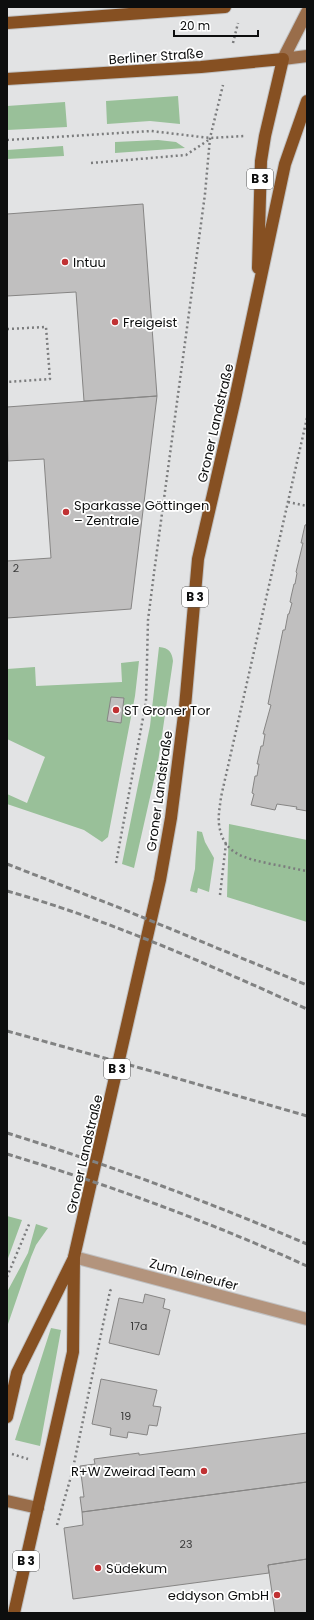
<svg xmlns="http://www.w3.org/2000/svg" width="314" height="1620" viewBox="0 0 314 1620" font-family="Poppins,sans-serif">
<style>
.green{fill:#99c099}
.building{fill:#c0bfbf;stroke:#868584}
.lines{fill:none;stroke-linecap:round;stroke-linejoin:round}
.street-casing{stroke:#c0c1c2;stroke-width:14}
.secondary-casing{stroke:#c0c1c2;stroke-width:14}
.primary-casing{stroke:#c0c1c2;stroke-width:14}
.path{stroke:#7b7c7d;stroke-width:2.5;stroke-dasharray:2 3;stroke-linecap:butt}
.street{stroke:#b3947d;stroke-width:12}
.secondary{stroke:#996d4a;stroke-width:12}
.primary{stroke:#865022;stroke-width:12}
.rail{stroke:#818282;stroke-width:3;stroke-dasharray:6 3;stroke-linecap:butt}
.poi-dot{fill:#c03133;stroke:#fff;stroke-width:1.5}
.labels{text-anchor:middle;stroke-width:3.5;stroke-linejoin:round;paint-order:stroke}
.number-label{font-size:11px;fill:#3a3a3a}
.shield{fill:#fff;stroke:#565656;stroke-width:1}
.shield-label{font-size:12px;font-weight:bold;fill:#0d0e0e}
.street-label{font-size:13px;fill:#0d0e0e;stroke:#fff}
.poi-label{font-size:13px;fill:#0d0e0e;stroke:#fff;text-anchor:start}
</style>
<rect width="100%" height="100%" fill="#e2e3e4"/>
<path class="green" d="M178,96L180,124L150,121L107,124L106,101Z
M65,102L67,127L7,130V106Z
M158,140L176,142L185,148L115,153V142Z
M63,146L64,156L7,159V150Z
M159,647C169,648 172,652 173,661L158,762L134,868L122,864L150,726Z
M139,661L135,696L108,837L102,842L84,830L7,804V794L27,803L45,757L7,739V669L35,667L36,686L122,682L121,663Z
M229,824L307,840V922L227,897Z
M197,831L202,832L205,842L214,858L209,892L198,888L197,893L190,891L195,869Z
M7,1216L22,1220L7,1261Z
M36,1224L48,1228L36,1245L31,1257L7,1327V1292L28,1253Z
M51,1328L61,1330L40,1446L15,1440Z"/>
<path class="building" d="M143,204L157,396L84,401L76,292L7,296V214Z
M157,396L131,609L7,618V561L51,558L44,459L8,461L7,407Z
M307,522V811L296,809L297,807L277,804L275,810L251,805L254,794L252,793L255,776H257L259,764H257L261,746H263L265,734H263L271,705L268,704L283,630H285L288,614H289L292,603L290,602L291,597L294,584H295L297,573L296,572L303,543H301L305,525H306Z
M111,697L124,698L121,723L107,721Z
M145,1294L165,1299L163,1308L170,1310L159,1355L109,1343L119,1298L143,1303Z
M101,1379L157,1390L153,1406L161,1407L157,1426L149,1425L147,1435L128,1432L127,1438L110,1435L111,1428L92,1424Z
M307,1433V1482L82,1512L80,1497H84L80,1466L95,1464L94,1459L139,1453V1455Z
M307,1482V1559L268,1565L269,1573L73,1599L64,1528L83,1525L82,1512Z
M307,1559V1613H275L268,1565Z"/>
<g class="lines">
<defs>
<path id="street" d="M74,1257L307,1319"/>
<path id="secondary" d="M283,59L307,12
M283,59L307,56
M7,1501L38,1508"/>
<path id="primary" d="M7,23L225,7
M7,79L201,67L283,59L265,136L261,161L258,268
M7,1417L17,1373L73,1260
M14,1613L73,1352L74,1257L160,880L171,818L185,707L198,559L235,399L285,164L307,101"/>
</defs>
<use href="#street" class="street-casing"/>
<use href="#secondary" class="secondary-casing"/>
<use href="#primary" class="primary-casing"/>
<path class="path" d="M233,43L238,23
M7,140L151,131L210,138L244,136
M91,163L186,155L210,139
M7,329L46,327L50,379L7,382
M307,418L221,797C220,806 218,815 219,824C223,855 245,858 271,864C283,866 295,869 307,871
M288,502L307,506
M116,863L146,702L148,620L154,573L205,194L210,138L223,85
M220,895L226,843
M7,1277L30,1222
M12,1454L28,1459
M57,1525L72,1473L110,1291L112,1288"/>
<use href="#street" class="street"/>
<use href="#secondary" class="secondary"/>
<use href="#primary" class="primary"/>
<path class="rail" d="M7,864L115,906L307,985
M7,891C110,920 209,965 307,1009
M7,1031L162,1074L307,1116
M7,1133C109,1165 209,1202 307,1244
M7,1154C109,1185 210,1222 307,1266"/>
</g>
<g class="poi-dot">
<circle cx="65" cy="262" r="4"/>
<circle cx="115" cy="322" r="4"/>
<circle cx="66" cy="512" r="4"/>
<circle cx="116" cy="710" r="4"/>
<circle cx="204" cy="1471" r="4"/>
<circle cx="98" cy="1568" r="4"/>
<circle cx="277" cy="1595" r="4"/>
</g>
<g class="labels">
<g class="number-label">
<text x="16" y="572">2</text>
<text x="139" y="1330">17a</text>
<text x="126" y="1420">19</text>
<text x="186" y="1548">23</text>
</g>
<g class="shield">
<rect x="247" y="169" width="26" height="20" rx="3"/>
<rect x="182" y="587" width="26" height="20" rx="3"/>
<rect x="104" y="1059" width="26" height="20" rx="3"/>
<rect x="13" y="1551" width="26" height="20" rx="3"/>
</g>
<g class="shield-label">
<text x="260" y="183">B 3</text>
<text x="195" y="601">B 3</text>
<text x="117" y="1073">B 3</text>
<text x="26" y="1565">B 3</text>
</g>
<g class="street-label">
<text transform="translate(156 56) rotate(-4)" y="5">Berliner Straße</text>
<text transform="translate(215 423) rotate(-77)" y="5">Groner Landstraße</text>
<text transform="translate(159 791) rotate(-82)" y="5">Groner Landstraße</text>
<text transform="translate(84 1154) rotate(-77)" y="5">Groner Landstraße</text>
<text transform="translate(194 1274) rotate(15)" y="5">Zum Leineufer</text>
</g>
<g class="poi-label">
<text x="73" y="267">Intuu</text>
<text x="123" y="327">Freigeist</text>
<text x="74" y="510">Sparkasse Göttingen<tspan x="74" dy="15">– Zentrale</tspan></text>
<text x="124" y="715">ST Groner Tor</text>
<text x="196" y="1476" text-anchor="end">R+W Zweirad Team</text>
<text x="106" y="1573">Südekum</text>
<text x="269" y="1600" text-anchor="end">eddyson GmbH</text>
</g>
</g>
<rect width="314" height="1620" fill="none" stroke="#0d0e0e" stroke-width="16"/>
<path d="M174 30v6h84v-6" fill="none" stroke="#0d0e0e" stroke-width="2"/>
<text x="180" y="30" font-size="12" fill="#0d0e0e" stroke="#ffffff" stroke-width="3" paint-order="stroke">20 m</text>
</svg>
